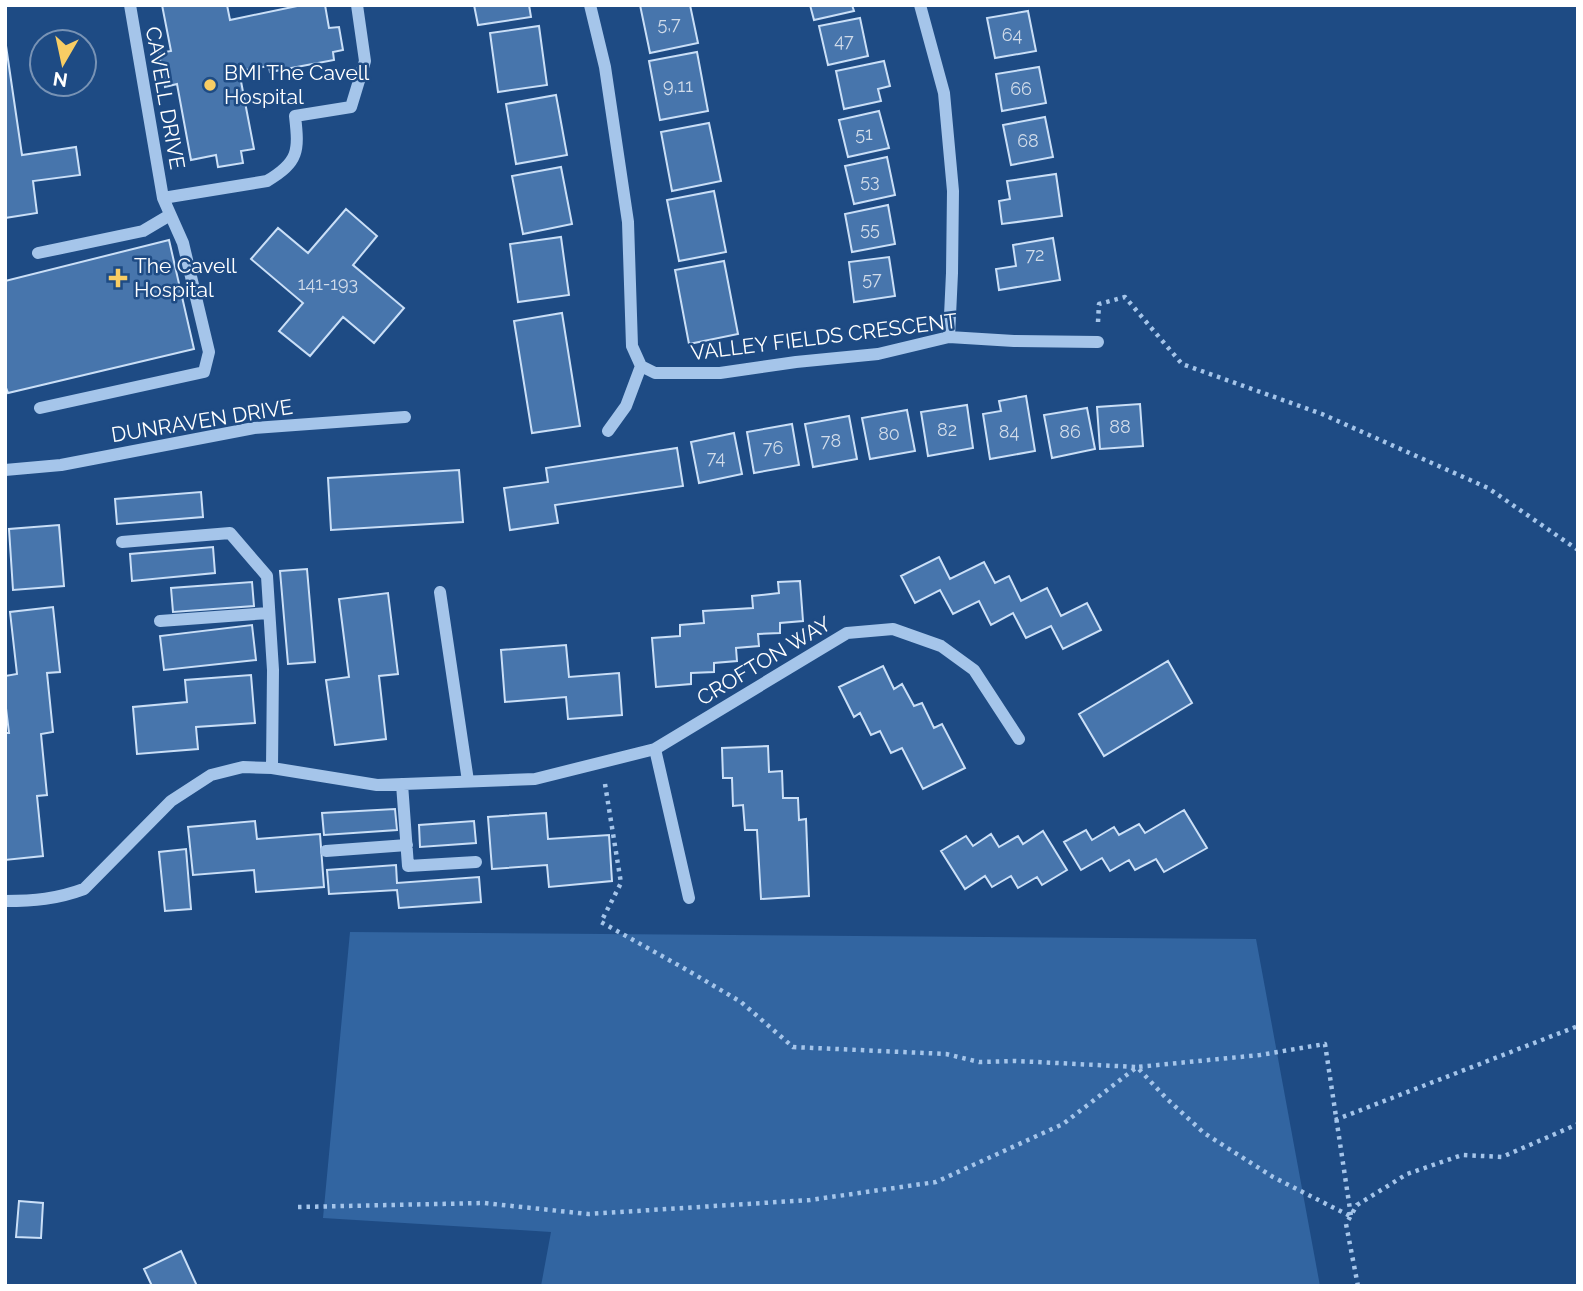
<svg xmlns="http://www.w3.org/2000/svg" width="1583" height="1291" viewBox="0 0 1583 1291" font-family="Raleway,sans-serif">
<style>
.green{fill:#3265a1}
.building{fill:#4775ac;stroke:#cadff7;stroke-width:2}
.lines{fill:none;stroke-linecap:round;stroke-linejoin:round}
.path{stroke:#a5c5ea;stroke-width:4.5;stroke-dasharray:3.5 5;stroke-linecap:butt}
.minor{stroke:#a5c5ea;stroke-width:12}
.poi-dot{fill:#f8cd64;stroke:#1e4b84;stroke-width:2.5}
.labels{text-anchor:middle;stroke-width:5;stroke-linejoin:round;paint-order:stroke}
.number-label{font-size:18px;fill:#d1dcea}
.poi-label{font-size:21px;fill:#fff;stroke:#1e4b84;text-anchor:start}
.street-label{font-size:21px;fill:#fff;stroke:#1e4b84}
</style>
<rect width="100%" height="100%" fill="#1e4b84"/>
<path class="green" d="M350,932L1256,939L1320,1286H541L551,1232L323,1218Z"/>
<path class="building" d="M162,5H227L230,20L302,5H325L329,28L339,27L343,50L333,52L334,60L270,72L269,66L239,71L254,149L241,151L243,163L218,167L216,155L191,160L177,84L165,87L159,53L171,51Z
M474,5H529L531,17L478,25Z
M640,5H690L698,43L650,53Z
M810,5H852L854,11L814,20Z
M1028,11L1036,51L995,58L987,18Z
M860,18L868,56L828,65L819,26Z
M539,26L547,85L498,92L490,33Z
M5,39L22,155L76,147L80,175L33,181L37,213L5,218Z
M697,52L708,111L660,120L649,61Z
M884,61L890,86L878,89L881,101L844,109L836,71Z
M1039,67L1046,103L1002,111L996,74Z
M556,95L567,155L516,164L506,104Z
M879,111L889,148L848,157L839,120Z
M1045,117L1053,157L1011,165L1003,125Z
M709,123L721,181L672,191L661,132Z
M887,157L895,195L854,204L845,166Z
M561,167L572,224L523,234L512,176Z
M1056,174L1062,216L1002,224L999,201L1010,199L1007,181Z
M714,191L726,252L679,261L667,200Z
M888,205L895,244L852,252L845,214Z
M346,209L377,236L353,265L404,308L374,343L343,317L310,356L279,331L303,303L251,259L278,228L308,253Z
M561,237L569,295L518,302L510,244Z
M1053,238L1060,280L999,290L996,269L1016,266L1013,245Z
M169,240L194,349L8,393L5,385V281Z
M889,257L895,296L854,302L849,262Z
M724,261L738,334L689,344L675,270Z
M562,313L580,426L532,433L514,321Z
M1026,396L1035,451L990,459L983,414L1001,411L999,401Z
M1140,404L1143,446L1100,449L1097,407Z
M967,405L973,448L928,456L921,412Z
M1087,408L1095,449L1052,458L1044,415Z
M907,410L915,451L870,459L862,418Z
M849,416L857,459L813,467L805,424Z
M792,424L799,465L754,473L747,432Z
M734,433L742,474L699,483L691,442Z
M677,448L683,486L555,505L558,523L510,530L504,488L548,482L546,468Z
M459,470L463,522L331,530L328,478Z
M201,492L203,517L117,524L115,499Z
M59,525L64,586L13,590L9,529Z
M213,547L215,573L132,581L130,554Z
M939,557L950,579L984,562L995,583L1009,576L1021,601L1047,588L1061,616L1087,603L1101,630L1063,649L1051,626L1026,638L1013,613L991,625L979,601L953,614L940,590L915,603L901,576Z
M307,569L315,662L288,664L280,571Z
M800,581L803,621L780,623V633L758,634L759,646L736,648L737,661L714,663V672L691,673V684L656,687L652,638L680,636V625L704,623L703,611L753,608L752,596L779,593L778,582Z
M252,582L254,606L173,612L171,588Z
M388,593L398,674L379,676L386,739L335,745L326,680L349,677L339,599Z
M53,607L60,672L47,673L53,732L41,734L47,795L37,796L43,856L5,860V733H9L5,700V676L17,674L10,612Z
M252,625L256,660L164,670L160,636Z
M566,645L569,677L619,673L622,715L568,719L566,697L505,702L501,650Z
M1168,661L1192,703L1104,756L1079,714Z
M883,666L894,689L902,684L914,706L922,703L934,728L942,724L965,768L923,789L902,748L891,753L880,731L871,735L860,713L854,717L839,687Z
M251,675L255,723L196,727L198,749L137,754L133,707L187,702L185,680Z
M768,746L769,772L782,771L783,798H798L799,820L806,819L809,896L761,899L757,830H745L743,805L733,806L732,778H723L722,748Z
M395,809L397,830L324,835L322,813Z
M1184,810L1207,848L1164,872L1156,859L1135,870L1129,860L1110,871L1102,858L1081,870L1064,842L1086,830L1092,840L1114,827L1119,835L1139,824L1145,833Z
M546,813L548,839L609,835L612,881L549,887L547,865L492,869L488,817Z
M255,821L257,839L320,834L324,887L256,892L254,870L193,875L188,827Z
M474,821L476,843L420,847L419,825Z
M1043,831L1067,870L1042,885L1037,877L1018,888L1011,876L992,887L985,876L965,889L941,851L966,836L973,846L991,834L999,847L1018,836L1023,844Z
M186,849L191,909L165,911L159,852Z
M396,865L397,883L479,877L481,902L399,908L397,890L329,894L327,870Z
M19,1201L43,1203L41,1238L16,1237Z
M181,1251L197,1286H152L144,1269Z"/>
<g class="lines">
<path class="path" d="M1098,322L1099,304L1125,297L1182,364L1322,414L1488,488L1578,550
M605,784L621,883L601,922L687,970L741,1002L793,1047L946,1054L979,1062L1016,1061L1137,1067L1166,1098L1204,1133L1273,1177L1350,1216
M1335,1120L1578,1026
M298,1207L484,1203L588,1214L810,1200L936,1182L1063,1124L1137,1067L1260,1055L1325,1044L1351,1216
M1358,1286L1346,1224L1357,1205L1407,1174L1462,1155L1502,1157L1578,1124"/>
<path class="minor" d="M590,5L605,67L628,222L632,346L641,366L655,373H720L796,362L878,354L949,337L1014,341L1098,342
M920,5L944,93L953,191L952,273L949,337
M163,198L267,181C299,162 299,151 295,116L351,107L365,61L357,5
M38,253L143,231L170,215
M40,408L204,372L209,352L183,243L163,198L130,5
M608,431L626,406L641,366
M5,470L61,465L254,428L405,417
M122,542L230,533L267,576L273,670L272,768
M440,592L468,781
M160,621L269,613
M655,749L689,898
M402,784L408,866L476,862
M326,851L407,845
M5,901C34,901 57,899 84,889L171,801L211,775L243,767L272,768L377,785L535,779L655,749L847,633L893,629L941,646L974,670L1019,739"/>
</g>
<g class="poi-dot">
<circle cx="210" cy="85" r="7"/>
<path d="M114.5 267.5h7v7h7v7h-7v7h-7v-7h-7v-7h7z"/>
</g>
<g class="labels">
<g class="number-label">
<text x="669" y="30">5,7</text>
<text x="1012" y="41">64</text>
<text x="844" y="47">47</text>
<text x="678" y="92">9,11</text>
<text x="1021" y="95">66</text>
<text x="864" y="140">51</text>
<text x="1028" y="147">68</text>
<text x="870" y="187">53</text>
<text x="870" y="235">55</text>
<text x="1035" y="261">72</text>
<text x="872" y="285">57</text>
<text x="328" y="290">141-193</text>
<text x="1120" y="433">88</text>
<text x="947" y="436">82</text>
<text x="1009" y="438">84</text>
<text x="1070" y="438">86</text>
<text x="889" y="440">80</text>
<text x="831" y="447">78</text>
<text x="773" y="454">76</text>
<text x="716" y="464">74</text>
</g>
<g class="poi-label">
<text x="224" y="80">BMI The Cavell<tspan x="224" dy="24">Hospital</tspan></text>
<text x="134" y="273">The Cavell<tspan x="134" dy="24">Hospital</tspan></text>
</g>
<g class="street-label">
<text transform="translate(165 98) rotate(80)" y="7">CAVELL DRIVE</text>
<text transform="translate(824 337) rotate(-7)" y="7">VALLEY FIELDS CRESCENT</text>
<text transform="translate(202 421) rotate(-9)" y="7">DUNRAVEN DRIVE</text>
<text transform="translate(764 661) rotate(-31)" y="7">CROFTON WAY</text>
</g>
</g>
<rect width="1583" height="1291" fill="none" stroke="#ffffff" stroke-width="14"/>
<g transform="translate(63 63) rotate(189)"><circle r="33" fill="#1e4b84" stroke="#7893b5" stroke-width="2"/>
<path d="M0-5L12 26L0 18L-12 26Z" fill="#f8cd64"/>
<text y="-10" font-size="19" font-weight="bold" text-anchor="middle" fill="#ffffff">N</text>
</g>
</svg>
